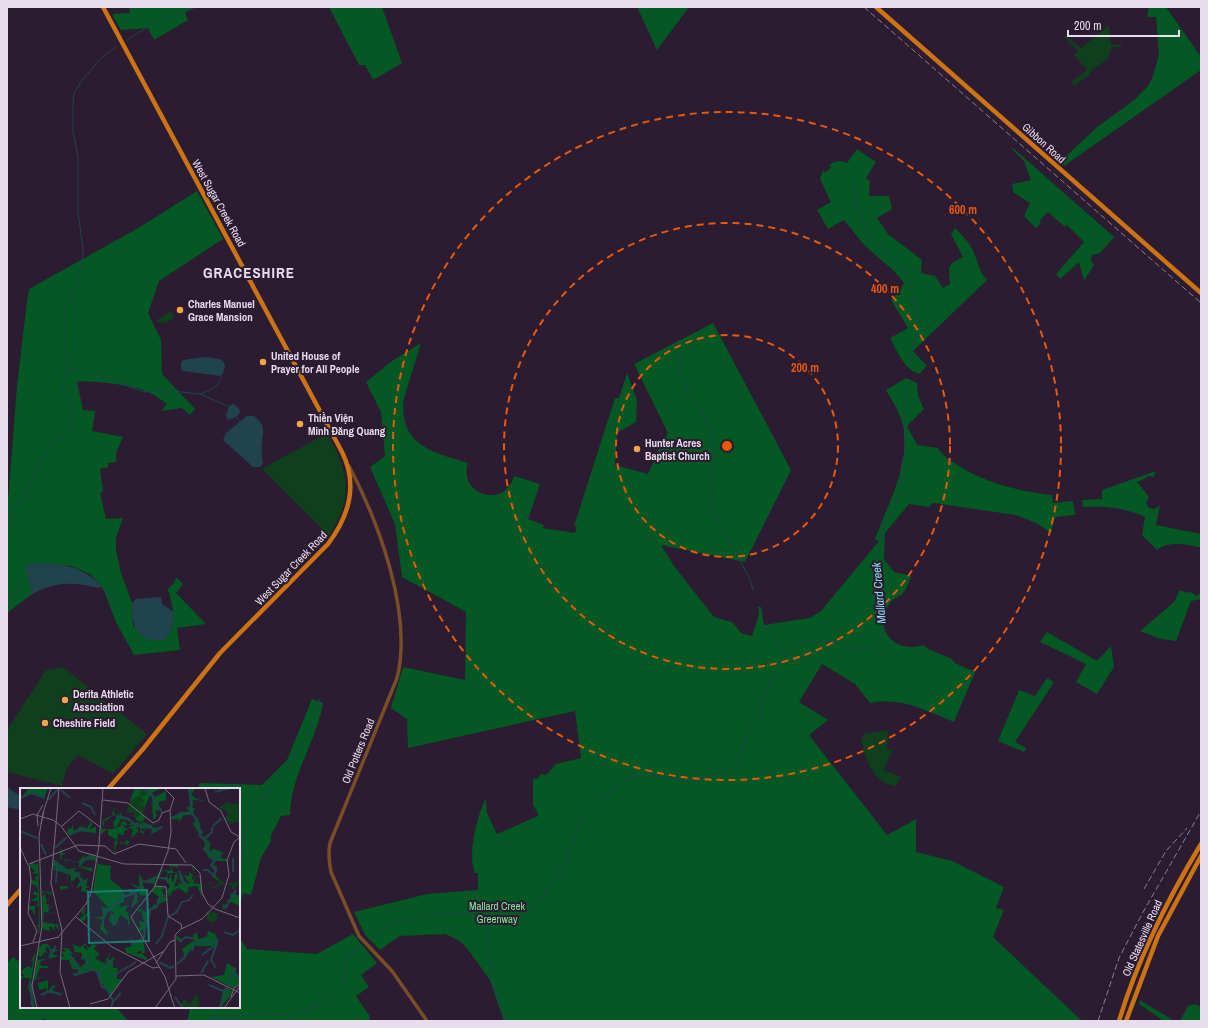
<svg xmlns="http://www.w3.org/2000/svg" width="1208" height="1028" viewBox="0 0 1208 1028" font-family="'Archivo Narrow',sans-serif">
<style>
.green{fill:#0f3f1c}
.forest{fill:#035823}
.water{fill:#20434e}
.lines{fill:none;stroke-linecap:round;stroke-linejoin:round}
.stream{stroke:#20434e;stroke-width:1}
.minor{stroke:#784d28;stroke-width:3.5}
.major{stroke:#cc7313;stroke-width:4.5}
.rail{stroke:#8b7f90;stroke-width:1;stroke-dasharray:6 3;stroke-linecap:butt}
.ring{fill:none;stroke:#e8590c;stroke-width:2;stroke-dasharray:7 5}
.poi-dot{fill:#f3a443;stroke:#2b1c31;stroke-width:1.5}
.labels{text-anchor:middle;stroke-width:4;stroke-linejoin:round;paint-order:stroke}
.street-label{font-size:11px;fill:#e8ddec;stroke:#2b1c31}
.poi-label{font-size:11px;font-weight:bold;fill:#e8ddec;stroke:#2b1c31;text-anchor:start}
.park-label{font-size:11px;fill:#82e395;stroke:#2b1c31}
.water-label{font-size:12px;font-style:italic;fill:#8fdef7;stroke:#2b1c31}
.district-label{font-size:15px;font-weight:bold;letter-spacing:1px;fill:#e8ddec;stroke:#2b1c31}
.inset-river{fill:none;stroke:#20434e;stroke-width:2}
.inset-road{fill:none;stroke:#77697c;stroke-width:1}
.view{fill:#1a7b74;fill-opacity:0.15;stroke:#1a7b74;stroke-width:2}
.inset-edge{fill:none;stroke:#e8ddec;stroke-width:2}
.centre{fill:#e8590c;stroke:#2b1c31;stroke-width:2}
.ring-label{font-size:12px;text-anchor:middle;font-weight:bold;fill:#e8590c;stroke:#2b1c31;stroke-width:4;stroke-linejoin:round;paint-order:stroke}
</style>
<rect width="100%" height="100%" fill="#2b1c31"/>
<path class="green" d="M1109,25L1111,45L1121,44V47H1112L1108,59L1092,70L1089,75L1074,86L1071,82L1087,70L1074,55L1078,51L1064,37L1065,35L1081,48Z
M171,311L174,318L165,323L157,322V320Z
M327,433C349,472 354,496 329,536L262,469Z
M63,667L147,734L113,774L78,755L67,768L62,786L7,772V730L46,670Z
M888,730L887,748L892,750L884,770L901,777L896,786C872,783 866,760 861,740L864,734Z"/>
<path class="forest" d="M129,7H194L185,13L188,20L154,40L148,28L121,30L112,14L130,13Z
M329,7H382L402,63L373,80L365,65H359Z
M637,7H689L657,50Z
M1149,7H1166L1201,57V70L1064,166L1060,162L1097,127L1133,101L1148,86L1153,76L1159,55L1156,17H1147Z
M1013,148L1114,237L1100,253L1092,255L1091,261L1094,265L1084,281L1079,262L1060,279L1056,274L1084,242L1067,225L1065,227L1048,212L1039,221L1041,223L1036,228L1024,216L1030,203L1013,192L1012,184L1031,180L1024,161L1012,149Z
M857,149L876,162L866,178L870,181L869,196H889L892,209L877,218L888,234L922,260L921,273L935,276L943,288L950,284C949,266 946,265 963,257L951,234L955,228C962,235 969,242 973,251C978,261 979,272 987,280L913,351L927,366L919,374C903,368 898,352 890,338L908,328L891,300L899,292L904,283L894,271L864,245L844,220L828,229L817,210L831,202L820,179L823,170L825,173L831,167L829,165C836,160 840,160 847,163Z
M197,191L223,239L159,281L148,313L161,340L162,374L195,409L190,415L182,408L161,411L167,404C160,399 154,394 145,391C131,385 92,380 77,382L83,410L95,411L92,431L123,437L116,453V462L108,463V467L100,469L103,492L100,493L106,519L123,518L116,538V550L121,573L132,603L133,626L164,640C175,628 175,617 171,601C170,597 170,593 167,590L174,583L176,577L183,584L176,593L206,624L177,628L180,650L134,655L116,622L102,586L90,574L71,566L32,563L26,565L32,594L7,613V513L17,386L27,301L29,289L140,227Z
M713,323L791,470L745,562L661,545L674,566L714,617L732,622L741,633L752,636L759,614L758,607H761L764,625L810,618L821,611L879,541L875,539C888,504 909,467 904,430C902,416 893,402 886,390L906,378L917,383L918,396L924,409L907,426L917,445L938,448C943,457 951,460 959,466C988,484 1019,491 1052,495L1053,503L1073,501L1075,515L1055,517L1051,533L1036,523L1016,515L933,503L929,507L909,504L885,533L884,559L894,572L911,576C909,581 907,589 903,593C900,596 896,597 893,600C881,611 880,631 893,641C902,648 912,648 923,645L930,650L952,659L955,663L975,672L954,722C924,710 902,697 870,703L855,684L822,664L799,702L828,720L809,735L887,835L916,819V852L952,861L1004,887L996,908L1004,910L993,937L1082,1021H504L490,980L469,951L461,942L450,936L445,934L400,936L380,950L366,936L354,912L427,894L478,890V873H475C467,854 477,816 486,798L487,813L497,834L538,816V812H537L533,805V779L539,778L540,774L546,775L556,764L581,758L575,711L408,748L407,719L391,708L403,667L465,680L466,612L402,577L395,524L370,467L385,456L381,412L366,382L392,361L421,343L404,398C398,445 432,452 468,463C458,496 505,509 514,476L540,484L528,519L544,525L543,528L575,533L577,527L574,526L615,398H619L627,373L637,400L636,422L617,433L615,465L648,474L659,448L668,433L634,364Z
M1156,471L1154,477L1150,476L1137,482L1149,497L1146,503L1149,508L1155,509L1160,505L1156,525L1201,534V548C1189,544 1168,541 1157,550L1142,535L1145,517C1127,508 1102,505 1083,507L1082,500L1102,499V490Z
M1180,590L1188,593L1189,591L1197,596L1201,592V599L1191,601L1176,641L1161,639L1140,631L1174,602Z
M1047,632L1097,661L1111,646L1114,667L1097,694L1076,682L1086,664L1040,642Z
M1047,678L1054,682L1015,742L1026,748L1024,752L998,741L1019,690L1035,696Z
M312,699L323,703C317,741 290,776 290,815L281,816L271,835V841L261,858L251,895L243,893L239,909V789H199V783L262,785L287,760Z
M353,934L377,963L361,975L369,987L356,996L369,1015L370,1021H185L188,1018L190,1007H239V937L247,949L317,954Z
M13,957L21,963V1007H116L128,1021H47L45,1019L33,1021H7V963Z
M1140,1000L1171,1019L1176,1021H1164L1139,1004Z
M1195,1004L1201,1007V1021H1180L1188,1006Z"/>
<path class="water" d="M204,357C218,358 232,359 221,376L183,371L181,369V362L183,360Z
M234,404L239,409L240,413L236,417L228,420L226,416L229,406Z
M247,416H254C266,426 263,429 262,444C261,450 262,457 263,463L260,467H253L223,440L226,433Z
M32,563C63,565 78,563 102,586L99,588C72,582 58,581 32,594L26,568V565Z
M161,597L162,604L174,612C174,624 172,631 164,640C134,641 133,628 132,603L136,599Z
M7,786L12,791L21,796V810L7,807Z"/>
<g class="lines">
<path class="stream" d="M127,40L154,23L196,7
M853,180C854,192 865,235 873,243C887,256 899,256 907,276C912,289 921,320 917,333C913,348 910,351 912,368
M676,342L681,372L689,394L702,412L711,433L714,459L712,502L714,513L750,579L753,590
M70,369L94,374L144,392L163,390L200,394L228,406
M200,394C209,391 220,387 221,377
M236,417L240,422
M7,523L51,446L72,428C72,423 73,415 72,410C65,391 58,389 69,369L65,348L66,336L64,309L77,286L82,266L83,248L78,213V157L73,131V104L74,93L81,82L100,59L116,47
M101,586L119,610L134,617
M7,600C16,596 20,585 29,579
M761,626L769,631L784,656
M239,871C244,855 243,835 250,820C272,778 313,749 319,699
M480,915L487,929L493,982L506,1021
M368,941L391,924L436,914H486L507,921L522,917L543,898L566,863L579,826L585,815L621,783L635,776L647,774L691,782L711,774L721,772L733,764L740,754L746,738L760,719L763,699L777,667L796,644L810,640L828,641L837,642L844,646L866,649L877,643L880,638L883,627L878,608L875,560L885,523L897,503L901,490V468L905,452L904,410L908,384L911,382
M208,1020L220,1007
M206,1021L259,1013L291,1016L329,999L344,984L346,965L354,951L362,945"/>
<path class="minor" d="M349,466C379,523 413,614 397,678L330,843C328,853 329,862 331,872L359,936L392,971L427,1021"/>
<path class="major" d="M103,7L342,452C358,484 349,516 328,544L220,653L143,749L108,789
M876,7L1201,293
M7,905L21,889
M1119,1021C1138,958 1167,900 1201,844
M1126,1021L1158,936L1201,856"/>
<path class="rail" d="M864,7L1201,303
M1144,889L1166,851L1187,828
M1098,1021L1119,958L1142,914L1201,811"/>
</g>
<g class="ring">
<circle cx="727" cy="446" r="111"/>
<circle cx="727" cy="446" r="223"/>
<circle cx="727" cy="446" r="334"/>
</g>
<g class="poi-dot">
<circle cx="180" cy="310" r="4"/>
<circle cx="263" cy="362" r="4"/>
<circle cx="300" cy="424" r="4"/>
<circle cx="637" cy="449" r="4"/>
<circle cx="65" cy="700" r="4"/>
<circle cx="45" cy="723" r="4"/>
</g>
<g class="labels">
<g class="street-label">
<text transform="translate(1044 143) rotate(42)" y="4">Gibbon Road</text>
<text transform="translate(219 203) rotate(61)" y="4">West Sugar Creek Road</text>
<text transform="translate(291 568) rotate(-46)" y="4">West Sugar Creek Road</text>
<text transform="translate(358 751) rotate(-68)" y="4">Old Potters Road</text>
<text transform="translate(1142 938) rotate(-66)" y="4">Old Statesville Road</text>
</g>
<g class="poi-label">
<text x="188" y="308">Charles Manuel<tspan x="188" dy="13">Grace Mansion</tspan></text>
<text x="271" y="360">United House of<tspan x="271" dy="13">Prayer for All People</tspan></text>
<text x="308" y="422">Thiền Viện<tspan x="308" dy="13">Minh Đăng Quang</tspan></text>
<text x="645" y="447">Hunter Acres<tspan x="645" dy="13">Baptist Church</tspan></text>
<text x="73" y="698">Derita Athletic<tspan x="73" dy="13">Association</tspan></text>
<text x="53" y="727">Cheshire Field</text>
</g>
<g class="park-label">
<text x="497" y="910">Mallard Creek<tspan x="497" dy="13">Greenway</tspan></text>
</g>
<g class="water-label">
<text transform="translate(879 593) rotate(-95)" y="4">Mallard Creek</text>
</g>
<g class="district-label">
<text x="249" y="278">GRACESHIRE</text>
</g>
</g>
<g transform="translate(20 788)">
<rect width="220" height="220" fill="#2b1c31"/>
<path d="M115,0H127L132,7L133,11L130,7L120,33L114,30V25L106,24ZM166,0L175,1L171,4L174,16L172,20L175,21L173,24L176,29L179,30L178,35L180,36L181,47L187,48L188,52L191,53L189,62L194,61L197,70L207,71V73H196L193,76L194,79L197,78L196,89L206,96L220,93L214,103L211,97L207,96H201L195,100H191L190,95L184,99L183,98L189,95H191V99L196,98L199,94L192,89L195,84L191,77L194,73L189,70L187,64L183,62L185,55L173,36L176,32L172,26L165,28L161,25L160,33L151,31V29L157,26L170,23L166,20L171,18L172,11H169L171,8ZM207,14L214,17L215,15L220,16V33L208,37L211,33L207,34L205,29L209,27L205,22L198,20ZM186.5 129a5.5 5.5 0 1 1 11 0a5.5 5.5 0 1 1-11 0ZM176,207L179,208L178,214L181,215L176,220H159L164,211L170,216Z" fill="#0f3f1c"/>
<path d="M9,0H28L20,20L23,11L21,8L11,6L0,11ZM115,0H120L118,3L120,2L123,5L119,4L122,9L129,5L127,0H141L132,5L135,9L146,3V12L139,14V22L135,23L137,28L133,32L132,9L130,7L124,19V16L116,18L125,14L120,8L110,12ZM168,0L175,1L171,7L177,11L187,13L173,12L172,20L175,21L173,24L180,36L181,47L190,56L189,63L194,61L204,65L201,66V70L207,71V73H196L193,76L197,79L195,87L200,93L192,89L195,84L191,77L194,73L189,70L184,61L185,55L173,36L176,32L173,27H164L160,33L158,30L152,31L151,29L170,23L166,20L171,18ZM94,20L98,22L94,21V27L96,23L95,27H98V24L100,28L101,23L98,22L101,23L102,29L115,36L116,34L125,37L115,31L121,26L126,29L122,34L131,37L133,35L132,39L137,42L142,41L131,46L132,40H126L123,46L120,44V42L123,44L125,40L120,42V36L117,38L119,40H114L118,41V45L116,43L117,44L111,51L113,42L110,40H107L109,41L103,44L105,47L98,46L97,55L100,56V53L102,56L103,53L104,56L106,52L109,53L108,59L106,55L104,56H97L94,63H97L93,65L95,56L93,55L97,52L88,47V41L81,46V41L83,32L92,27ZM93,27L97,29L93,35L95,41H82V45V36L83,38H86H84V32L86,33ZM101,31L112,34L108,37H114L106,41L102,36L107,38V35L102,33L100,38L96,41ZM67,31L73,36L69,41L76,39V45L56,43L49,47L47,45L48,41L52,40V35L48,34L52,35L54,43L61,38L67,41L70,35ZM42,61L41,64L46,66L41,67V70L58,74L65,66L64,70L69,67L76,69V73L67,71L60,78L72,80L73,84L59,79L53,83L61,85L59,88L61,91L64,89L63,93L68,90L66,98L70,100H65L71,105L61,103L62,98L56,100L60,93L59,88L51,94L53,99H52L51,94V89L48,85V100L40,102V98H48L47,86L32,81L36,80L33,78L34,71L47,81L58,80L60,75L46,72L45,79V71H40V62ZM78,70V76L91,78L90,91L100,99L105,107L109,106V100L111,103L117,101V100L113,98L111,95L119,99V86L124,93L137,88L141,81L145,84L141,83L140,89H146L148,85L144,82L151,83L149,77L157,76L159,80L150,78L154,85H149L147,89L149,91L150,87H153L151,89L153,95L156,83L158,88L154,99L159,97L158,94L163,97L159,90V82L165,97L166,93L168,96L170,95L163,87L169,88V84L173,87L171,94L175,88L174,95L176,96L177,92V96H180V90L176,88H180L179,85L173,78L175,87L171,77L176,81L179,85L181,91V103L183,112L177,98L169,99L167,106L159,100L154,102L151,105L152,110L151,107L147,108L149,106L146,104L150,98L145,92L136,90L135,96L122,94L125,102L129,103L125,108L120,107L118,104L122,103L119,101L117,106L118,108L117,111L118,114L112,119L115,106L104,110V114L99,116L100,119L108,117L105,123L108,125L110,135L108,137V132L100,127L97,135L93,138L89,131L91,126H95L91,123L88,124L84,132V140L88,144L86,147L80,141L83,132L66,128L65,134L64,132L62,134L58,131L64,128L61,124L65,119L64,127L71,123L68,127L74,130L84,128L81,119L88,120L73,103ZM13,74L15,77L18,75L20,132V142L18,148L19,139L16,138L19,136V118L15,119V128L12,122H9V118H17L18,113H10L18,108L12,106L15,103L18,105V103L17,98L11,96V92L17,93L15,90L18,86L12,85L15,83L9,78ZM135,98L145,100L142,102L143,106L148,112L139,116L136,114L139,109L131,103ZM22,103L31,104L32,107L25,104L22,105V109L25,105L26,112H30L26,113V116H30L26,119L35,118L29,120L28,124L37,126L24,124L23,134L40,137H38L39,143L35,137L34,144L32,139H29L31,147L30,143L23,141ZM211,105L220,108L219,118L211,114L202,122L203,116L207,117L210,114L206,112L210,111ZM134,116L138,117V120L131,122L127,139L119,144L118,141L121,138L119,133L124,134L121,122L119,125L118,122L121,121L127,125ZM188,143L195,146L198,152L195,158H174L165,169L163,167L160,170H159L164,166L162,161L176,151L165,150L161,155L156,151V147L162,152L167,148L173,150V147L177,144L178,151L187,149ZM110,149L114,155L123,151L125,164L123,166L120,162L116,166L121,165L128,171L126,172L99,162L106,164L105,160L112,158ZM66,155L67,157L63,158L67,163V158L70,160L71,156L77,157L74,161L80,166L75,170L83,175L86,171L84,174L87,177L86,171L91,164L88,171L91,172L95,161L92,169L96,171L93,172V180H97L98,172L97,191H102L90,208L74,182L53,188L54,185L48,182L56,186L59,182L52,181L49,172H41V168L44,169L42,164L46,163L42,160H48L53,166L55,162L52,156L60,159ZM55,164L62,165L61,172L65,171V176L61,178L63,179H59L61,176L59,177L56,172L57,176L53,167V171L51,167L48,168ZM22,156H28L31,161L40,162L31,165L38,168L29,171L30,164L28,158L25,161L28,165L25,164L21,169L18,167V172L28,170L20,174L21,178H28V180H20L16,190L26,189L15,191L13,194L19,161ZM16,163L11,193L15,220H13L10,215L12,213L8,199L10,190H6L9,193L4,189L1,191H0L1,188H4L1,183L8,178L3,175L12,180L13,173H11ZM207,175L217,181L215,184L220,189V195L213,200L191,189L204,187ZM18,192L19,195L28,192V203L33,197L37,199L33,200V203L45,206L25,205L28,200L19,202ZM206,199L212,203L210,209L199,220L203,202Z" fill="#035823" fill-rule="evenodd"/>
<path class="inset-river" d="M122,0L130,5L142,24M169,0L172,25L177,33L174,35M41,2L50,10M195,4L209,0M0,10L12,5L25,10M28,12L38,1M62,15L71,19L75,27M96,28L107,30L116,37L136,41L143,39M152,31L160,25H172M176,36L182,44L179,47L189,56L183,62M193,38L202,30M0,43L17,50M49,47L62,41L68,42M184,51L192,44V39M21,56L26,67M35,60L47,49M184,61L194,66L189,69L195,72M213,70V84M34,73L44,83L53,84L59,88M60,77L62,73L74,68M183,82H188L193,87M159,83L166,99M59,88L65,100M193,88L196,82L191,77L202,65M140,90H146L150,95M122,94L131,93L136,88M36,95L37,78M110,106L118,102L122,94M112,119L117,103M205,121L216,102M89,122L102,108L109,107M126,124L137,118L141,108L145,107M91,125L95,137M149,128L156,125L162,114L169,112L173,107M83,135L84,123L89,122M204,144L213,147L220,142M124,150L125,132L130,124M159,154L166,149L176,151M111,156L122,151M136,156L142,148L148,129M172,163L175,155L198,152M50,167L60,183M182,167L194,158M29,169L36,158M139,174L150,180L154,178M157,176L164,170L169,161M196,180L191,172L198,152M72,182L76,181L82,199L87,201L93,213L91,220M214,183L220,192L219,195M53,185L56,187L72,182L67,176L69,168M181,185L188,173M91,189L116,174M79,191L81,183L92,173M11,195L12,216H14M189,197L203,203M207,197L215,180M21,207L29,203L41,207M155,209L162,219M92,215L101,205M201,220L206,200"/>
<path class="inset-road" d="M39,0L31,95L42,143L40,184L50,220M144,0L154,10L150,22L151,44L148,63L134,100L111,129L145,189L151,208M185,0L189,14L201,23L211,44L220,49M83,12L108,15L133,35L139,32L142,25L150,22M0,31L13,26L33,32L41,38L59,63L104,76L172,77L180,85L182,105L188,116L195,121L220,130M21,36L24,23M18,38L17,27L23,17M42,38L59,23L80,39M0,59L8,77M9,76L58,57L85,58L94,66L119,56L156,61L166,75M9,77L11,91L8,125L17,143L13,154M135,98L146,99L148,128L161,136L162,141M56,129L92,159L133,180L139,179M38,149L66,116L71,105L79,57L83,0M0,158L39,149M136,175L150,154L155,152M156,188L184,187L220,205M150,206L155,220M211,209L214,200L220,196M70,216L88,211L108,184L144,163M17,220L12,198L22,138L19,48L23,25L31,0M135,220L156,191L155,147L161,141L182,131L202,110L209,87L207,72L214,54L220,49M204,220L220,198"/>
<path class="view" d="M127,102L129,153L69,155L68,104Z"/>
<rect width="220" height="220" class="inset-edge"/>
</g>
<circle cx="727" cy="446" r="6" class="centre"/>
<g class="ring-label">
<text x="963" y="214">600 m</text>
<text x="885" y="293">400 m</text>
<text x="805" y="372">200 m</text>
</g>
<rect width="1208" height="1028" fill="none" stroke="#e8ddec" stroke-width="16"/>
<path d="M1068 30v6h111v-6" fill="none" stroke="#e8ddec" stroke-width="2"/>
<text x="1074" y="30" font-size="12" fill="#e8ddec" stroke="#2b1c31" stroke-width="3" paint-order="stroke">200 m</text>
</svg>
